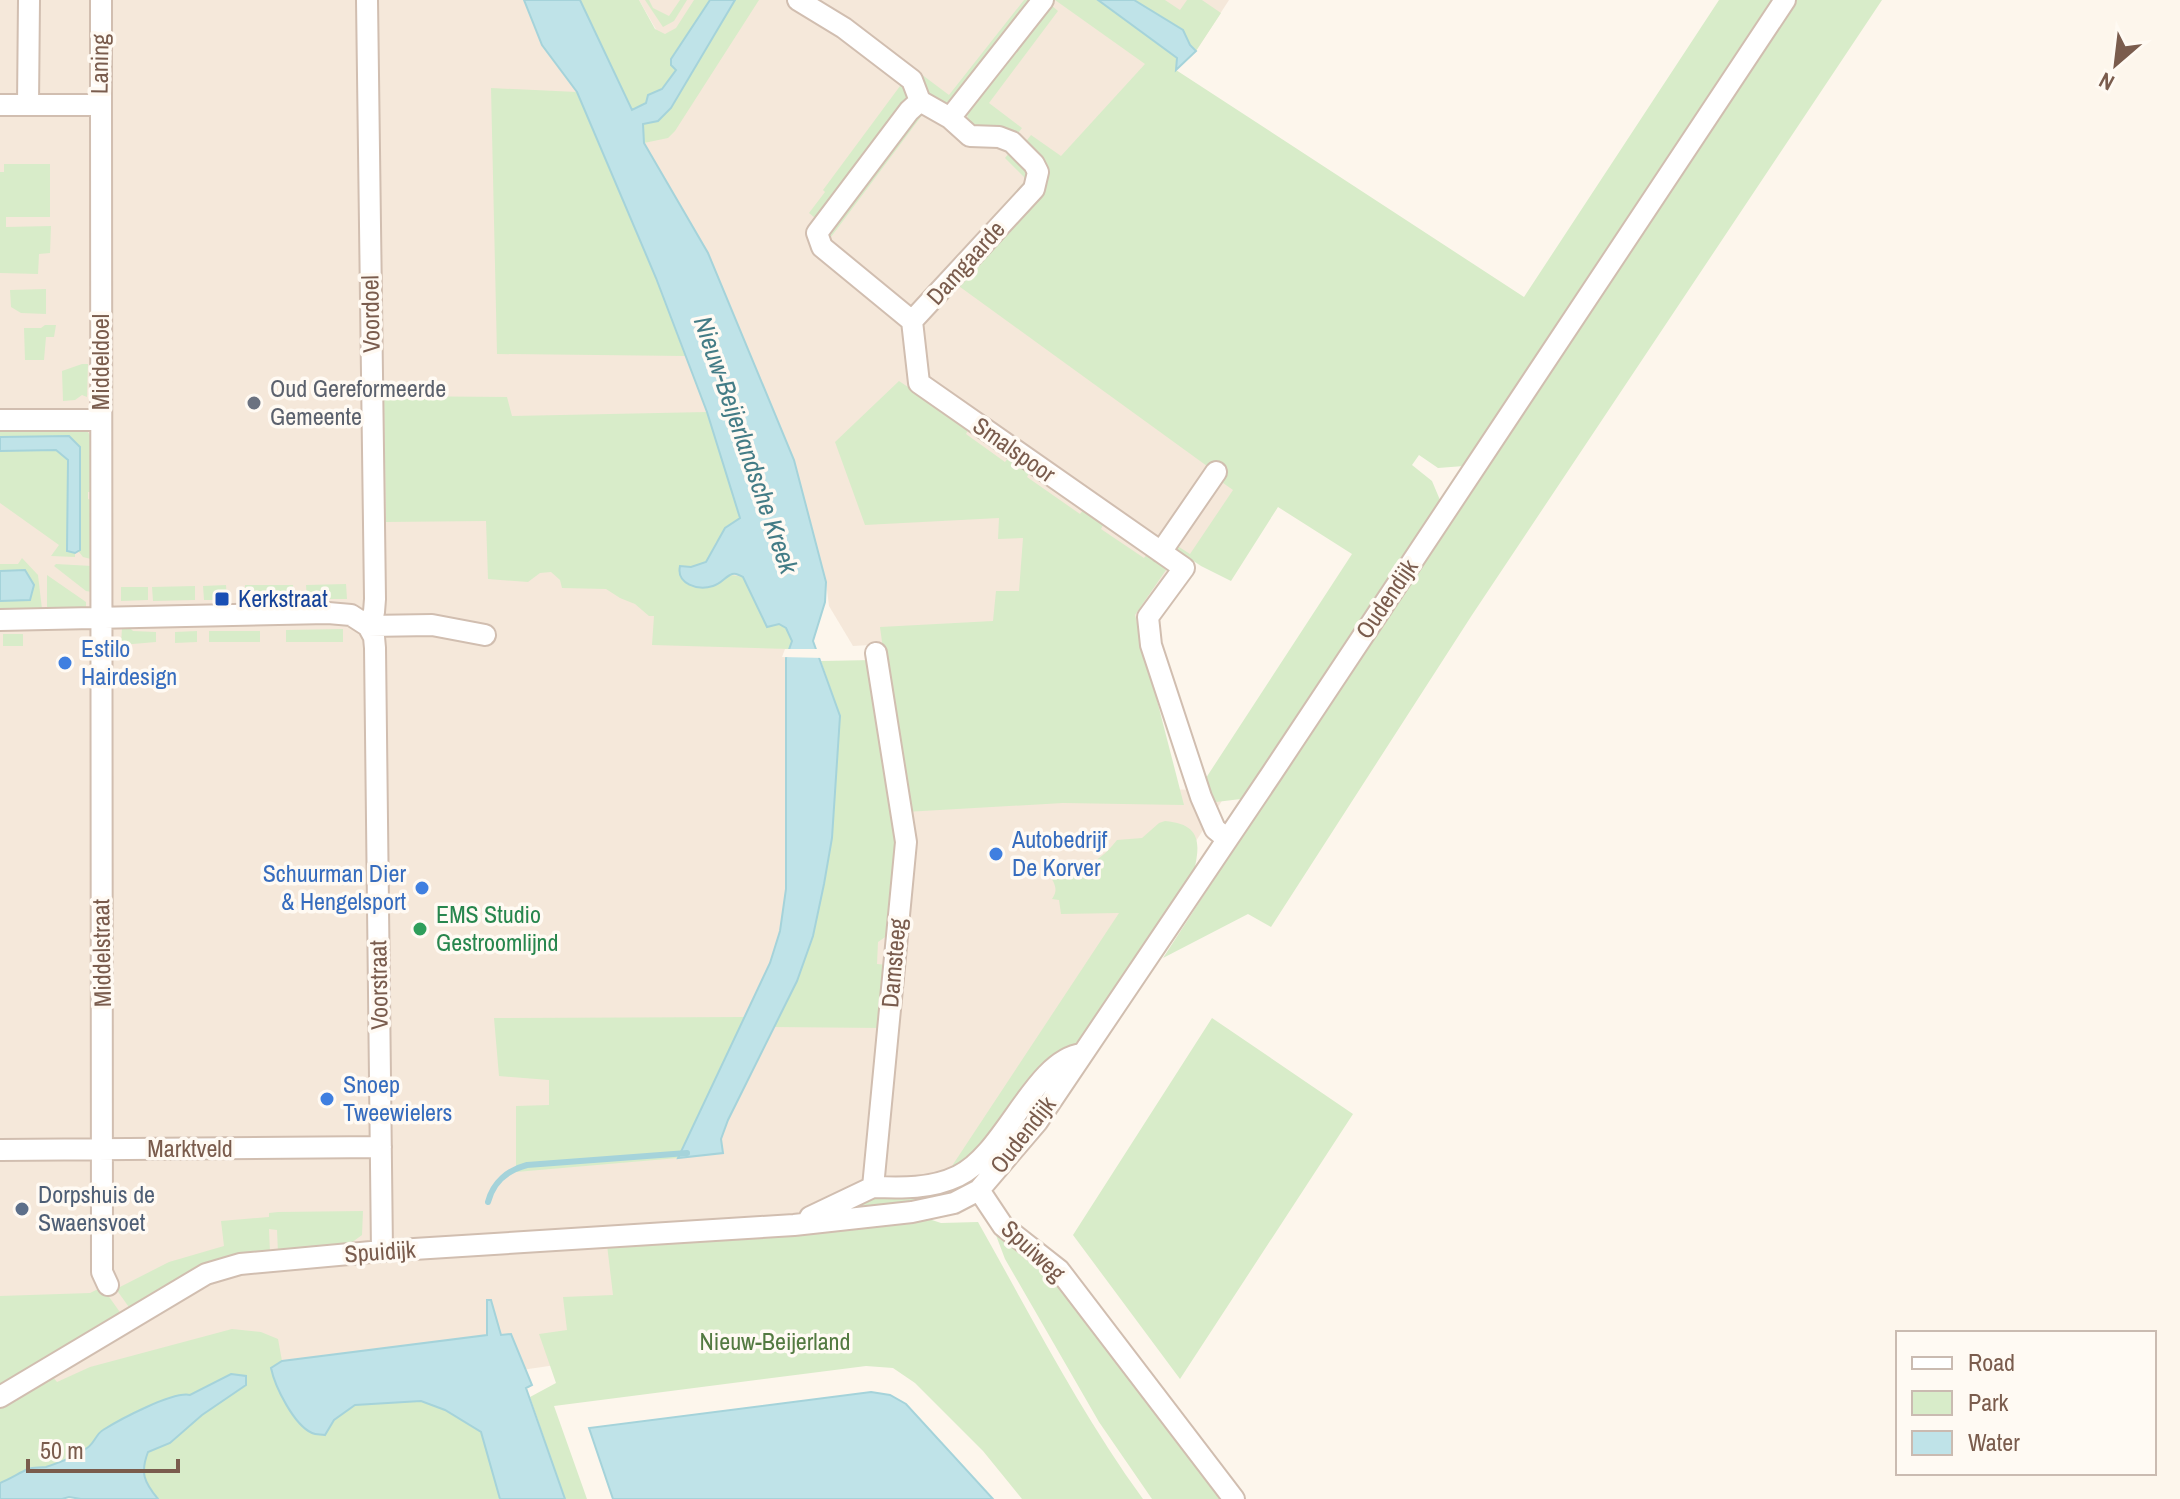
<svg xmlns="http://www.w3.org/2000/svg" width="2180" height="1499" viewBox="0 0 2180 1499" font-family="'Archivo Narrow',sans-serif">
<style>
.residential{fill:#f5e8da}
.green{fill:#d8ecc9}
.water{fill:#bfe3e8;stroke:#a5d3da;stroke-width:2}
.pier{fill:#fdf6ec}
.lines{fill:none;stroke-linecap:round;stroke-linejoin:round}
.stream{stroke:#a5d3da;stroke-width:6}
.minor-casing{stroke:#d1beb0;stroke-width:24}
.minor{stroke:#fff;stroke-width:20}
.worship-dot{fill:#6b7280;stroke:#fffaf3;stroke-width:3}
.transit-dot{fill:#1a4fb4;stroke:#fffaf3;stroke-width:3}
.shop-dot{fill:#3f7fe0;stroke:#fffaf3;stroke-width:3}
.leisure-dot{fill:#2e9e5b;stroke:#fffaf3;stroke-width:3}
.service-dot{fill:#5c6f8a;stroke:#fffaf3;stroke-width:3}
.labels{text-anchor:middle;stroke-width:7;stroke-linejoin:round;paint-order:stroke}
.street-label{font-size:24px;fill:#7a5c4d;stroke:#fffaf3}
.worship-label{font-size:24px;fill:#5b616d;stroke:#fffaf3;text-anchor:start}
.transit-label{font-size:24px;fill:#164399;stroke:#fffaf3;text-anchor:start}
.shop-label{font-size:24px;fill:#366cbe;stroke:#fffaf3;text-anchor:start}
.leisure-label{font-size:24px;fill:#27864d;stroke:#fffaf3;text-anchor:start}
.service-label{font-size:24px;fill:#4e5e75;stroke:#fffaf3;text-anchor:start}
.park-label{font-size:24px;fill:#537a41;stroke:#fffaf3}
.water-label{font-size:26px;font-style:italic;fill:#437c86;stroke:#fffaf3}
</style>
<rect width="100%" height="100%" fill="#fdf6ec"/>
<path class="residential" d="M0,0H540L867,787L1229,790L987,1164L885,1201L883,1317L501,1373L0,1497Z
M639,0H717L674,61Z
M735,0H1229L1196,51L1176,70L1239,481L1176,585L1144,629L853,646L829,606L826,582L794,460L708,253L644,143Z"/>
<path class="green" d="M580,0H639L655,29L665,34L676,28L694,0H710L671,59V65L677,70L662,90L648,95L646,103L632,110Z
M645,0H649L653,8L669,16L680,0H687L674,21L663,27Z
M735,0H759L675,131L668,138L644,143L643,124L658,121L671,108Z
M1024,0H1034L952,102C934,105 927,95 919,81L921,74L949,95Z
M1055,0H1098L1178,58L1176,70L1524,297L1719,0H1773L1464,466L1438,468L1419,455L1412,465L1432,481L1440,500L1436,510L1259,775L1241,799L1216,802L1204,781L1352,554L1278,507L1231,581L1201,566L1174,548L1176,545L1190,554L1233,490L1216,478L1218,474L956,284L1035,196L1024,144L1031,135L1061,156L1145,64Z
M1134,0H1165L1180,10L1187,0H1202L1221,13L1196,51L1190,45L1183,30Z
M1796,0H1882L1472,615L1271,927L1248,914L1163,958L1341,684Z
M1051,5L1058,11L989,103L1022,128L1015,137L972,126L968,123L967,111Z
M903,82L910,96L815,218L809,213L825,192L823,190Z
M491,88L577,92L656,278L685,356L497,354Z
M919,114H923L828,241V230Z
M1009,153L1029,172V183L950,271L947,268L1024,182V177L1005,158Z
M4,164H50V217H6V227L51,226L50,253L39,254L38,274L0,273V172H4Z
M46,289V314L21,313L11,307L10,290Z
M45,325H56L54,337H46L44,360H25L24,328H41Z
M82,364H88L87,397L82,395L75,400L63,401L62,371Z
M899,381L969,428L966,434L1005,462L1009,457L1030,471L1027,477L1080,514L1084,509L1104,523L1101,529L1144,558L1148,553L1166,570L1135,615L1184,805L1063,803L905,812L880,627L993,621L996,591H1019L1023,538L998,539L999,518L865,525L835,442Z
M384,396L507,397L512,416L707,412L740,519L716,542L706,562L691,567L680,566L743,577L779,623L786,628L792,641L789,649L652,645L654,616H649L635,604L620,598L606,589L562,588L560,580L551,572L540,573L528,582L488,579L486,521L386,522Z
M0,423L84,426L91,437V492H88V499L91,500V559L83,557L79,552L69,436L0,437Z
M56,450L68,460L67,550L75,553V557L51,556L59,545L0,503V451Z
M22,558L38,575L42,609L0,610V601L30,600L25,571H0V564H18Z
M56,564L92,566V592L86,591L54,566Z
M47,575L86,602V607L47,609Z
M346,584L347,599H307L306,585Z
M226,585L227,600H204L203,586Z
M245,585H293L294,599L245,600Z
M195,586V600L153,601L152,587Z
M121,587H148V600L121,601Z
M128,626L133,631L156,632V642L121,645L122,627Z
M343,629V642H286V630Z
M197,631V642L175,643V632Z
M209,631H260V642H209Z
M3,634H23V646H3Z
M873,660L900,847L891,933L878,942L877,964L888,965L882,1028L773,1027L797,981L813,936L832,838L840,716L821,661Z
M1165,821C1200,824 1201,842 1194,871L1085,1035L1062,1055L965,1163L950,1169L1119,913L1061,914L1059,900L1052,899C1061,886 1050,881 1048,868C1083,865 1093,870 1117,840L1142,838L1159,823Z
M745,1017L678,1158L516,1172V1106L549,1105V1080L499,1076L494,1018Z
M1212,1018L1353,1114L1180,1379L1073,1235Z
M1053,1075L1045,1098L975,1181C931,1209 881,1210 832,1210L872,1199L938,1189Z
M363,1211L362,1235L351,1243L350,1247L278,1253L277,1230L269,1229L270,1253L131,1310L116,1289L169,1262L224,1246L221,1221L269,1217V1213L278,1212Z
M929,1219L941,1223L978,1222C1031,1316 1080,1412 1143,1499H1022L983,1451L915,1383L893,1368L866,1366L554,1406L587,1499H565L530,1397L556,1383L539,1334L567,1330L563,1297L613,1295L607,1245L850,1230Z
M994,1230L1050,1271L1227,1499H1152L1099,1422L1005,1259Z
M102,1287L122,1315L0,1388V1296L90,1293Z
M232,1329L261,1332L278,1339L282,1361L271,1368L325,1435L334,1420L355,1405L421,1401L445,1410L481,1432L500,1499H158C144,1482 140,1473 148,1452C186,1436 208,1407 231,1374L189,1395C173,1391 119,1420 103,1430C96,1434 93,1444 87,1448C77,1456 58,1463 46,1467C40,1468 33,1467 28,1469C19,1473 10,1479 0,1483V1406L52,1376L57,1382L90,1367Z"/>
<path class="water" d="M524,0H580L632,110L646,103L648,95L662,89L676,70L671,65V59L710,0H735L671,108L658,121L643,124L644,143L708,253L794,460L826,582L825,602L813,641L840,716L832,838L824,884L813,936L797,981L728,1120L721,1139L723,1153L678,1158L770,963L780,931L786,889V658L792,641L786,628L779,624L767,627L743,577C739,575 735,572 730,575C724,578 721,584 713,586C698,591 676,584 680,566L691,567L706,562L725,528L740,518L707,412L656,278L577,92L542,45Z
M1098,0H1134L1183,30L1190,45L1196,51L1176,70L1177,58Z
M69,436L80,447V550L75,553L67,551L68,460L56,450L0,451V437Z
M25,570L34,585L30,600L0,601V571Z
M487,1300H491L501,1335L511,1334L532,1385L526,1388L565,1499H500L481,1432L445,1410L421,1401L355,1405L334,1420L325,1435C321,1434 316,1435 312,1433C294,1425 275,1387 271,1368L282,1361L487,1335Z
M231,1374L246,1376V1385L202,1415L170,1443L148,1452C140,1473 144,1482 158,1499H81L69,1497L62,1499H0V1483C10,1479 19,1473 28,1469C33,1467 40,1468 46,1467C58,1463 77,1456 87,1448C94,1444 96,1434 103,1430C119,1420 173,1391 190,1395Z
M871,1392L890,1395L906,1404L993,1499H613L589,1428Z"/>
<path class="pier" d="M785,649H821L824,658L782,657Z"/>
<g class="lines">
<path class="stream" d="M488,1202C493,1182 508,1170 527,1165L687,1153"/>
<defs>
<path id="minor" d="M367,0L375,599L374,612L368,626
M798,0L844,28L912,80L920,101L950,118
M920,101L909,111L817,233L822,247L912,321L1034,189L1038,172L1034,164L1012,142L999,137L970,136L950,118L1043,0
M0,105H101V0
M28,105L29,0
M101,105L102,1272L108,1285
M912,321L919,383L1184,568L1148,617L1151,645L1201,797L1215,829L1226,838
M0,420H101
M1161,552L1216,472
M0,620L328,613L351,615L368,626L432,625L485,635
M368,626L374,637L375,648L382,1251
M0,1150L381,1147
M873,1187C902,1188 931,1189 958,1176C1005,1154 1034,1060 1082,1054
M979,1190L1003,1226L1059,1270L1234,1499
M810,1217L873,1187L906,842L876,653
M0,1397L206,1274L240,1264L382,1251L794,1225L912,1212L954,1203L979,1190L1037,1122L1272,773L1785,0"/>
</defs>
<use href="#minor" class="minor-casing"/>
<use href="#minor" class="minor"/>
</g>
<circle class="worship-dot" cx="254" cy="403" r="8"/>
<rect class="transit-dot" x="214" y="591" width="16" height="16" rx="4"/>
<g class="shop-dot">
<circle cx="65" cy="663" r="8"/>
<circle cx="996" cy="854" r="8"/>
<circle cx="422" cy="888" r="8"/>
<circle cx="327" cy="1099" r="8"/>
</g>
<circle class="leisure-dot" cx="420" cy="929" r="8"/>
<circle class="service-dot" cx="22" cy="1209" r="8"/>
<g class="labels">
<g class="street-label">
<text transform="translate(100 64) rotate(-89)" y="8">Laning</text>
<text transform="translate(966 263) rotate(-48)" y="8">Damgaarde</text>
<text transform="translate(371 314) rotate(-91)" y="8">Voordoel</text>
<text transform="translate(101 362) rotate(-90)" y="8">Middeldoel</text>
<text transform="translate(1014 450) rotate(35)" y="8">Smalspoor</text>
<text transform="translate(1387 599) rotate(-56)" y="8">Oudendijk</text>
<text transform="translate(102 953) rotate(-91)" y="8">Middelstraat</text>
<text transform="translate(894 963) rotate(-85)" y="8">Damsteeg</text>
<text transform="translate(379 985) rotate(-91)" y="8">Voorstraat</text>
<text transform="translate(1023 1135) rotate(-52)" y="8">Oudendijk</text>
<text x="190" y="1157">Marktveld</text>
<text transform="translate(1033 1251) rotate(43)" y="8">Spuiweg</text>
<text transform="translate(380 1252) rotate(-4)" y="8">Spuidijk</text>
</g>
<g class="worship-label">
<text x="270" y="397">Oud Gereformeerde<tspan x="270" dy="28">Gemeente</tspan></text>
</g>
<g class="transit-label">
<text x="238" y="607">Kerkstraat</text>
</g>
<g class="shop-label">
<text x="81" y="657">Estilo<tspan x="81" dy="28">Hairdesign</tspan></text>
<text x="1012" y="848">Autobedrijf<tspan x="1012" dy="28">De Korver</tspan></text>
<text x="406" y="882" text-anchor="end">Schuurman Dier<tspan x="406" dy="28">&amp; Hengelsport</tspan></text>
<text x="343" y="1093">Snoep<tspan x="343" dy="28">Tweewielers</tspan></text>
</g>
<g class="leisure-label">
<text x="436" y="923">EMS Studio<tspan x="436" dy="28">Gestroomlijnd</tspan></text>
</g>
<g class="service-label">
<text x="38" y="1203">Dorpshuis de<tspan x="38" dy="28">Swaensvoet</tspan></text>
</g>
<g class="park-label">
<text x="775" y="1350">Nieuw-Beijerland</text>
</g>
<g class="water-label">
<text transform="translate(746 445) rotate(71)" y="9">Nieuw-Beijerlandsche Kreek</text>
</g>
</g>
<rect x="1896" y="1331" width="260" height="144" fill="#fffaf3" stroke="#cabbb1" stroke-width="2"/>
<rect x="1912" y="1357" width="40" height="12" fill="#ffffff" stroke="#cabbb1" stroke-width="2"/>
<text x="1968" y="1371" font-size="24" fill="#7a5c4d">Road</text>
<rect x="1912" y="1391" width="40" height="24" fill="#d8ecc9" stroke="#cabbb1" stroke-width="2"/>
<text x="1968" y="1411" font-size="24" fill="#7a5c4d">Park</text>
<rect x="1912" y="1431" width="40" height="24" fill="#bfe3e8" stroke="#cabbb1" stroke-width="2"/>
<text x="1968" y="1451" font-size="24" fill="#7a5c4d">Water</text>
<g transform="translate(2116 64) rotate(208)" stroke="#fffaf3" stroke-width="6" paint-order="stroke">
<path d="M0-6L14 30L0 20L-14 30Z" fill="#7a5c4d"/>
<text y="-12" font-size="22" font-weight="bold" text-anchor="middle" fill="#7a5c4d">N</text>
</g>
<path d="M28 1459v12h150v-12" fill="none" stroke="#7a5c4d" stroke-width="4"/>
<text x="40" y="1459" font-size="24" fill="#7a5c4d" stroke="#fffaf3" stroke-width="6" paint-order="stroke">50 m</text>
</svg>
